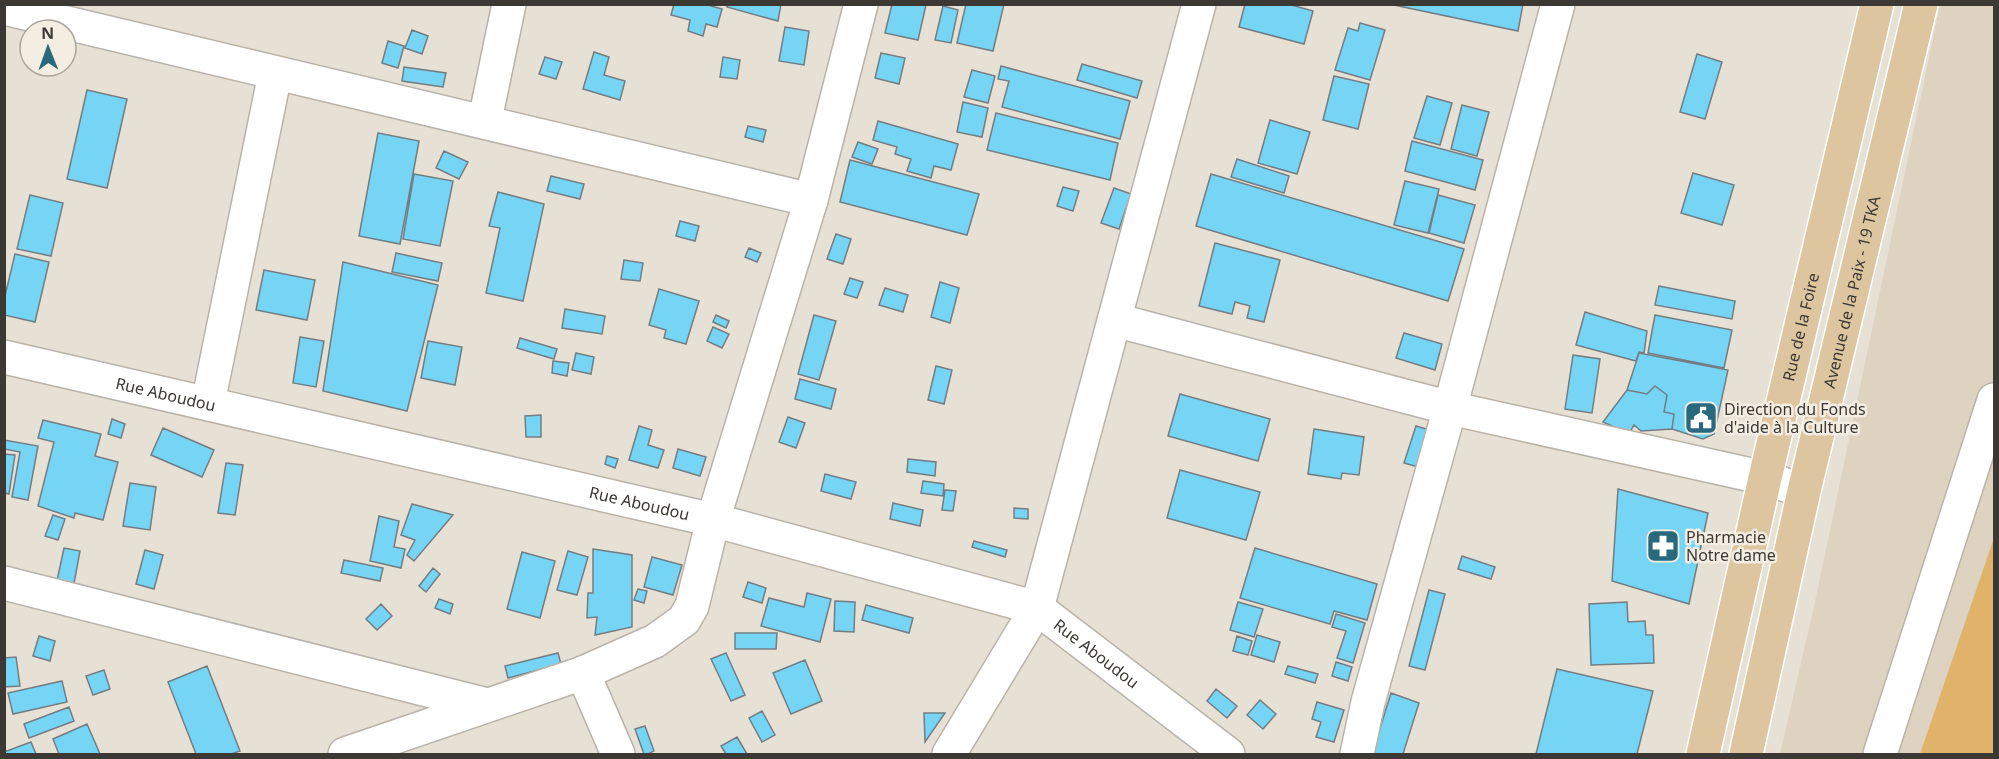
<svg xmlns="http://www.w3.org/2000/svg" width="1999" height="759" viewBox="0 0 1999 759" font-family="'Noto Sans',sans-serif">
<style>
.built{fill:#ded2c1}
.green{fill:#e1b269}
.building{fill:#76d4f5;stroke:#727e83;stroke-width:1.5}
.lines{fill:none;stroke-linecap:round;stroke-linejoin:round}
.minor-casing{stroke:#bab3a9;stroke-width:36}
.major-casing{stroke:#fff;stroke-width:36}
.minor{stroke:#fff;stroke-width:33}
.major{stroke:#ddc5a0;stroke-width:33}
.labels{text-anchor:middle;stroke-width:5;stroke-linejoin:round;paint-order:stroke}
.street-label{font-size:16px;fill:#3c3935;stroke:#f4ede2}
.poi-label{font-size:16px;fill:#3c3935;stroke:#f4ede2;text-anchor:start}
</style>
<rect width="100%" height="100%" fill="#e7e0d5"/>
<path class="built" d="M1940,5H1994V754H1780L1815,602Z"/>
<path class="green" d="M1994,538V754H1920Z"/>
<path class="building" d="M674,4H704L722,9L717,27L706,24L703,36L688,31L690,20L671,15Z
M727,4H781L778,21L727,7Z
M892,4L926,5L918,40L885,33Z
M966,4H1004L993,51L957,43Z
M1245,4H1288L1313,11L1304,44L1239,27Z
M1389,4H1523L1518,31Z
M943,6L958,10L951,43L935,40Z
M1360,23L1385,30L1370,80L1335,70L1348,28L1358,31Z
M785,27L809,31L804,65L779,61Z
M412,30L428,36L422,54L405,48Z
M388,41L404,46L398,68L382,63Z
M594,52L609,57L604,75L625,81L620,100L583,89Z
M881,53L905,58L899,84L875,78Z
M1697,54L1722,62L1705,119L1680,112Z
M545,57L562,62L556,79L539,74Z
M723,57L740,60L737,79L720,77Z
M1082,64L1142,81L1137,98L1077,80Z
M1001,66L1130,101L1120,139L1002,107L1009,81L998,79Z
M404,67L446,73L443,87L402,81Z
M972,70L995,76L988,103L964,97Z
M1334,76L1369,84L1358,129L1323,120Z
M87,90L127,99L107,188L67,179Z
M1427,96L1452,103L1440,145L1414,138Z
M963,102L988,108L982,137L957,132Z
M1462,105L1489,112L1477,156L1451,149Z
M996,113L1118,143L1110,180L987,150Z
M1270,120L1310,132L1297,174L1258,163Z
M878,121L958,144L951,170L934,166L931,178L907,171L911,159L895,154L897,147L873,140Z
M748,126L766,130L763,142L745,137Z
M378,133L419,141L400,244L359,236Z
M1412,141L1483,160L1475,190L1405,171Z
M858,142L878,149L872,164L852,157Z
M444,151L468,162L459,179L436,168Z
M1237,159L1289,176L1284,193L1231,177Z
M850,160L979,194L967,235L840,202Z
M1693,173L1734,185L1722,225L1681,213Z
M414,174L453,181L440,246L403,239Z
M1211,174L1464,249L1448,301L1196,226Z
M551,176L584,184L580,199L547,191Z
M1405,181L1439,189L1428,233L1394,225Z
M1063,187L1079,191L1073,211L1057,206Z
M1114,188L1131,194L1119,229L1101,223Z
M498,192L544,204L523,301L486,293L500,228L489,226Z
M30,195L63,203L51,256L17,249Z
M1438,195L1475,205L1464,243L1429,233Z
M680,221L699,226L695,241L676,236Z
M836,234L851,239L843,264L827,259Z
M1215,243L1280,260L1264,322L1247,318L1250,306L1235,302L1232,314L1199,306Z
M749,248L761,253L757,262L745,257Z
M396,253L442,263L438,281L392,272Z
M15,254L49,262L35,322L4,315V300Z
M624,260L643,263L640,281L621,279Z
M343,262L438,285L407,411L323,391Z
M264,270L315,280L307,320L256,310Z
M850,278L863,282L857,298L844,294Z
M940,282L959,288L950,323L931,317Z
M1659,286L1735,301L1732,319L1655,305Z
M885,288L908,295L903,312L879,305Z
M659,289L699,301L686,344L664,338L666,330L649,325Z
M565,309L605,316L602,334L562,328Z
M1585,312L1647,331L1644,353L1639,352L1636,361L1576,345Z
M716,315L729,321L726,328L713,322Z
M814,315L836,321L819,380L798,374Z
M1655,315L1732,330L1724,368L1648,353Z
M713,327L729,334L722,348L707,341Z
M1404,333L1442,344L1435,370L1396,358Z
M300,337L324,341L316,387L293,383Z
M520,338L557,349L554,359L517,348Z
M428,341L462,347L455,385L421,378Z
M576,353L594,357L591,374L572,370Z
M1639,353L1728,370L1714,434L1703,439L1672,429L1674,414L1664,412L1667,395L1655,386L1647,394L1627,390Z
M1573,355L1600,359L1592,413L1565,409Z
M553,361L569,363L567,376L552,373Z
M936,366L952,370L944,404L928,400Z
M800,379L836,389L831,409L795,399Z
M1655,386L1667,395L1664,412L1674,414L1672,429L1641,431L1634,425L1629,434L1603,422L1627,390L1647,394Z
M1180,394L1270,419L1258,461L1168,436Z
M541,415V437H526L525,416Z
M788,417L805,423L796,448L779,442Z
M112,419L125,424L121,438L108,434Z
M43,420L101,434L95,456L118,462L103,520L75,513L74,518L38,506L54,442L38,438Z
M639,426L652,430L648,445L664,450L658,468L629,460Z
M1416,426L1433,431L1422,468L1404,463Z
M163,428L214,450L202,477L151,455Z
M1314,429L1364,437L1359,475L1342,473L1341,479L1308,474Z
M4,440L38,446L28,500L12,497L20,452L4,449Z
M678,449L706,457L700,476L673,468Z
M4,454L15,455L9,494L4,493Z
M607,456L618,459L615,468L605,464Z
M908,459L936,462L935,476L907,472Z
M226,463L243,465L235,515L218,513Z
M1180,470L1260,492L1246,540L1167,518Z
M825,474L856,482L851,499L821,491Z
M923,481L944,484L943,496L921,493Z
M130,483L156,487L150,530L123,526Z
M1618,489L1708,513L1689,604L1612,581Z
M945,490L956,491L953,511L942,510Z
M893,503L923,510L920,526L890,519Z
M412,504L453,515L414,561L407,555L415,540L401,535Z
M1014,508L1028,509V519L1014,518Z
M53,515L65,519L58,540L45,536Z
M379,516L399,521L394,547L405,549L401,568L370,561Z
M974,541L1007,550L1005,557L972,547Z
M64,548L80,551L72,594L55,590Z
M1255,548L1377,584L1367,620L1334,611L1330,624L1240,598Z
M593,549L632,555V627L595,635L597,617L587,618L588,593H593Z
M145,550L163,555L154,589L136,584Z
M568,551L588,557L577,595L557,590Z
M522,552L555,561L540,618L507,609Z
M1462,556L1495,567L1491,579L1458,569Z
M652,557L682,565L673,595L644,587Z
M344,560L383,568L380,581L341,573Z
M433,568L440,574L426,592L419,586Z
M748,582L766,588L762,603L743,597Z
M638,589L647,591L644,603L634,600Z
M1429,590L1445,594L1425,670L1409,666Z
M807,593L831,599L820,642L761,626L769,598L804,607Z
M439,599L453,604L450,614L435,608Z
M835,601L855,602L854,632L834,631Z
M1238,602L1263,609L1254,637L1230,630Z
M1627,602L1628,622L1645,621L1646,635H1653L1654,663L1591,665L1589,604Z
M381,604L392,616L377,630L366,619Z
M866,605L913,618L909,633L862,620Z
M1336,614L1365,623L1353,663L1337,658L1346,631L1332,627Z
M735,633H777L776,649H735Z
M1257,635L1280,642L1274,662L1251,655Z
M39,636L55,641L50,661L33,656Z
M1237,636L1252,641L1248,655L1233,651Z
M558,653L561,664L508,678L505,666Z
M726,653L745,695L731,701L711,659Z
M16,657L20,686L4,687V658Z
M805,660L822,701L791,714L773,673Z
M1336,662L1352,667L1348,681L1332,676Z
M207,666L240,751L231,754H196L168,682Z
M1288,666L1318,674L1315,683L1285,674Z
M1557,669L1653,691L1637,754H1536Z
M104,670L110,689L93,695L86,676Z
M62,681L67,702L13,714L8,693Z
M1216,689L1237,706L1227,718L1207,701Z
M1391,693L1419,703L1403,754H1372Z
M1260,700L1276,714L1263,729L1247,715Z
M1317,702L1344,710L1334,742L1316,737L1321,722L1312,719Z
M69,707L74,721L29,738L24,724Z
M762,711L775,735L762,742L749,718Z
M924,713H945L925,742Z
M87,724L100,754H59L53,739Z
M645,726L654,751L648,754H644L635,729Z
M737,737L747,754H726L721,746Z
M31,742L36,754H4V752Z"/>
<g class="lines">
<defs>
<g id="minor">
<path d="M4,8C273,74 543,134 811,200"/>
<path d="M485,120L509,4"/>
<path d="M1115,320L1450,408L1765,478L1804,491"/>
<path id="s1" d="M4,357L713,520L1037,608L1228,754"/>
<path d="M208,403L275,74"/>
<path d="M4,583L487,705"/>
<path d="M583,673L618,754"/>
<path d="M345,754L583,673L655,641L684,620L692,606L713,520L811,200L861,4"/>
<path d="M949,754L1037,608L1199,4"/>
<path d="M1357,754L1368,702L1450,408L1558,4"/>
<path d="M1880,754L1994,400"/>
</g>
<g id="major">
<path id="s2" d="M1703,754L1765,478L1877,4"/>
<path id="s3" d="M1746,754L1804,491L1921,4"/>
</g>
</defs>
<use href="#minor" class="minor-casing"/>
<use href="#major" class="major-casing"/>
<use href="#minor" class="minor"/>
<use href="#major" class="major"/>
</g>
<defs>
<symbol id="civic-square" viewBox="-11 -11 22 22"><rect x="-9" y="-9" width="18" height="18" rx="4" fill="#29697d" stroke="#f4ede2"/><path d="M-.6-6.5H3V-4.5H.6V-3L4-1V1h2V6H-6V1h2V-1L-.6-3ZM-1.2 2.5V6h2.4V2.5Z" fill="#fff"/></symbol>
<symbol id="pharmacy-square" viewBox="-11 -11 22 22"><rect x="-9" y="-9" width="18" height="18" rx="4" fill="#29697d" stroke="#f4ede2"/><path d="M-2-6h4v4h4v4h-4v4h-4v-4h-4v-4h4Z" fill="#fff"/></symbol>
</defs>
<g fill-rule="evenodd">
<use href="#civic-square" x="1682" y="399" width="38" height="38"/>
<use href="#pharmacy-square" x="1644" y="527" width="38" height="38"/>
</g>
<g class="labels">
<g class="street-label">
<text dy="6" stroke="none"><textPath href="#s3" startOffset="474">Avenue de la Paix - 19 TKA</textPath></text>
<text dy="6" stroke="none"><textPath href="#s2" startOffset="438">Rue de la Foire</textPath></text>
<text dy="6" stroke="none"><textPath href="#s1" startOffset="166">Rue Aboudou</textPath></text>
<text dy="6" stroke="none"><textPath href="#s1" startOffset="652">Rue Aboudou</textPath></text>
<text dy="6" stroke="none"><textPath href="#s1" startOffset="1138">Rue Aboudou</textPath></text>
</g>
<g class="poi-label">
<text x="1724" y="415">Direction du Fonds<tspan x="1724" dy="18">d'aide à la Culture</tspan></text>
<text x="1686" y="543">Pharmacie<tspan x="1686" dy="18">Notre dame</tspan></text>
</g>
</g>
<rect width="1999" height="759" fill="none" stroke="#3c3935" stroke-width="12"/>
<g transform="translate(48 48) rotate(359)"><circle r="28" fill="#f4ede2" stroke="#aaa59d" stroke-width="1.5"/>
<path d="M0-4.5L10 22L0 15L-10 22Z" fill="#29697d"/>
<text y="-9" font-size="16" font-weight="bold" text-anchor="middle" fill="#3c3935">N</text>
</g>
</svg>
